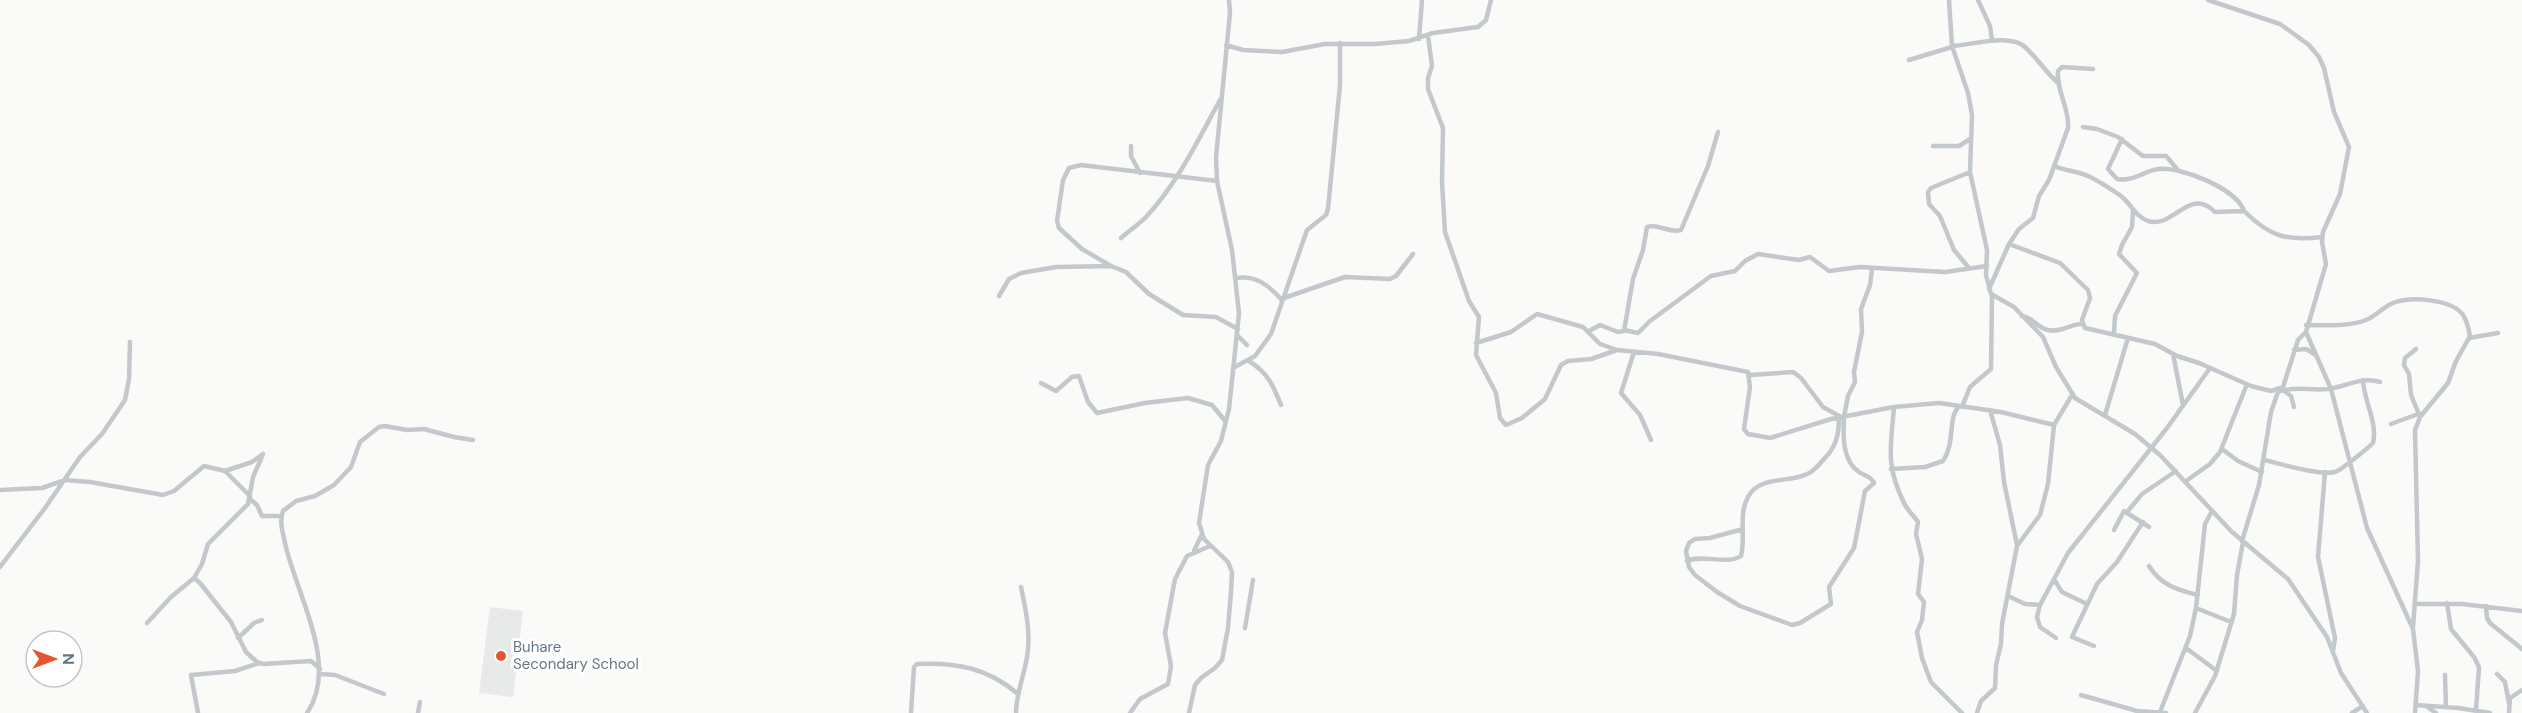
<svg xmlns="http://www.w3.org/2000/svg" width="2522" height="713" viewBox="0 0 2522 713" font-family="'DM Sans',sans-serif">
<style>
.built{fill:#e8e9e9}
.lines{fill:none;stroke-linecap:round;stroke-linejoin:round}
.street{stroke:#c3c8cc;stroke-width:4.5}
.poi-dot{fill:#e4572e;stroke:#fff;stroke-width:2}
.labels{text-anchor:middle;stroke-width:6;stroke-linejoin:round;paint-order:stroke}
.poi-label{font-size:15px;fill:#657683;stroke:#fff;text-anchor:start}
</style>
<rect width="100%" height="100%" fill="#fafaf8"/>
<path class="built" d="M490,607L523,611L513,697L479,693Z"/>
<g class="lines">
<path class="street" d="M1949,0L1952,46L1968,93L1972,115L1970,172L1987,250L1986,275L1991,294L2014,307L2043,337L2056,367L2075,398L2135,434L2160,455L2232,532L2288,579L2327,637L2341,673L2367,713
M1978,0L1990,26L1992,40
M2208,0L2280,24L2309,45L2319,57L2324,68L2334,112L2349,147L2340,194L2323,232L2322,242L2326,264L2306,332L2331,389L2367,528L2413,629L2418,671L2415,713
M1428,35L1432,66L1428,78V89L1443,128L1442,182L1445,232L1469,301L1479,317L1476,355L1496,393L1500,418L1506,425L1522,418L1545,399L1561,365L1568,361L1591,359L1617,350L1658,354L1748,372L1750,387L1744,429L1748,434L1770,438L1831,419L1894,407L1939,403L2001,412L2054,425L2072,395
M1419,39L1422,0
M1226,45L1243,50L1282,52L1325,44H1375L1409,41L1433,33L1478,27L1486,20L1491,0
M1952,46C1971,45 2010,33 2025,47C2037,58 2045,71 2057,82
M1909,60L1952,47
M2083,127L2097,129L2118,137L2143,156H2166L2178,170
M2122,139L2108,169L2117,179C2133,182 2144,171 2158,169C2181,166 2237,189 2244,211
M1131,146V156L1140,173
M1933,146H1959L1970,139
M2054,166C2065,171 2079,171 2090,177C2099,181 2109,188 2118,194C2130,201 2134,216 2148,221C2174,229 2189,186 2215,212L2244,211C2270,237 2287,241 2322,237
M1121,238C1129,231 1138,225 1146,217C1177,184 1198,140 1220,100
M2009,244L2060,263L2088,290L2090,298L2082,320L2085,328L2155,344L2177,356L2199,363L2251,386L2271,391L2283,387L2298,340L2306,332
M1111,266L1082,249L1059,228L1057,221L1063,180L1069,168L1081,165L1217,181
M1969,268L1954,250L1940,216L1929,204L1928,192L1931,188L1970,172
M1236,278C1256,275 1268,285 1281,299L1345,277L1390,279L1396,276L1413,254
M1989,289L2009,244L2019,229L2033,218L2039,196L2049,180L2068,128C2070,109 2056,91 2058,71L2062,67L2093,69
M999,296L1009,279L1021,273L1056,267L1111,266L1126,272L1149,294L1183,315L1216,317L1238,329
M2022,316C2034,318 2037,328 2048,330C2061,333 2070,324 2082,324
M2306,325C2326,325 2348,327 2366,320C2376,316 2383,307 2393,303C2410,296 2452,299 2463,315C2467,321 2469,330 2470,337
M1624,330L1638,333L1650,321L1711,276L1735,271L1745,261L1758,254L1799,260L1810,257L1829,271L1860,267L1945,272L1987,266
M1589,331L1600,325L1618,332L1624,331L1633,279L1643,250L1647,227C1658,223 1670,234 1681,230L1708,166L1718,132
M2114,333L2115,316L2137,273L2119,254L2122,245L2132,227L2133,211
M1237,335L1247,345
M1476,343L1511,332L1537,314L1583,327L1600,344L1617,350
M2416,349L2405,358L2404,365L2409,374L2411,395L2420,417
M2294,350L2306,349L2316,355
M1634,352L1621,393L1640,415L1651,440
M2173,354L2183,405
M1249,361C1268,373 1273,385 1281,405
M1233,368L1255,356L1271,334L1307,230L1326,215L1328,209L1340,85V43
M1750,375L1793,372L1801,378L1823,407L1841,417
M1041,383L1056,391L1072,377L1079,376L1088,402L1097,413L1145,403L1188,398L1212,405L1226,422
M2283,390L2291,396L2294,407
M2280,391C2297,386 2311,391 2328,389C2346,387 2361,376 2380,382
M1894,407C1891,446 1885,465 1904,503C1907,510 1914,516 1918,522L1916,534L1922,559L1918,594L1924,602L1922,620L1917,632L1922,658L1931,682L1962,713
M1962,407L1970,387L1991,369L1992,296
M1990,410L2000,445L2004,482L2017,545
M2105,415L2128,338
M1844,417L1848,396L1855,382L1854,372L1862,332L1861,309L1870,285L1872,269
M2391,424L2418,414
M2222,449L2238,461L2262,472
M2264,460C2282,464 2319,476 2335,472C2340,471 2368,448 2373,443C2378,423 2364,402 2363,380
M1891,469L1925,467L1943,461C1956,442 1947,419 1959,406
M225,471L250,496
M2325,472L2318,557L2335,638L2333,651
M2186,481L2210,464L2220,452L2247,384
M0,490L42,488L65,480L90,482L163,495L174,491L204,466L225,471L252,462L263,454
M250,499L257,505L262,516H281
M2127,512L2142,494L2176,471
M1743,529L1710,538L1695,539L1689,543L1686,551L1689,567L1695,575L1717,592L1740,606L1792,625L1800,623L1831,604L1829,587L1854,548L1865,491L1874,483C1871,476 1865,476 1859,472C1842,461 1843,435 1844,417
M2114,530L2124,511L2149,527
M2242,541L2259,485L2271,412L2279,389
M1194,551L1202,534
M1687,561C1701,554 1728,565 1741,556C1746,537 1738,515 1748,497C1760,474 1793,484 1811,472C1815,469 1820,464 1824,459C1836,447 1839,435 1839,418
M2149,566C2161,585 2177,590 2198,595
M0,567L45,508L80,457L102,434L125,400L129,379L130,342
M194,578L200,583L231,622L246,652L257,662L263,664L311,661L320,669
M2055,581L2062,592L2087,604
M2008,596L2025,604L2040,605
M2447,603L2451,629L2474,657L2479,667L2476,710
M2416,604H2462L2522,611
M2486,606L2487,618L2490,623L2522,649
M2196,608L2231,622
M147,623L171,597L194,578L202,564L208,544L248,504L253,477L263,454
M2413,627L2418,561L2415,430L2420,417L2448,383L2456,361L2469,338L2498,333
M1245,628L1253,580
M238,638L254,623L262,620
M2056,638L2040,627L2037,617L2040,605L2068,553L2167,428L2210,368
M2094,646L2072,637L2097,584L2117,562L2143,522
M2186,648L2217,671
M320,674L335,675L384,694
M2497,674L2505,682L2509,703
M2445,675L2446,707
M2081,695L2137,711L2166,713
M2416,705L2458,708L2490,713
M2426,706L2436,713
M2160,712L2190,636L2196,608L2205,524L2212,511
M198,713L191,675L235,671L259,663
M307,713C340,665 296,594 285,543C283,533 279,522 283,511L296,501L315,496L334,485L351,467L360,442L379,427L385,426L407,430L424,429L454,437L473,440
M418,713L420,702
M911,713L914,667L917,664C956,662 988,668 1018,694
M1016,713C1016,694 1024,676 1027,657C1031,634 1026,610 1021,587
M1130,713L1140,699L1168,684L1171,666L1165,633L1175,579L1187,556L1210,546
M1189,713L1195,685L1201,678L1215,668L1222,660L1228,628L1231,592L1232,572L1228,562L1204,539L1199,523L1208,465L1221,441L1229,409L1239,313L1232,250L1217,181L1216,157L1230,13L1229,0
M1977,713L1981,701L1995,688L1996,665L2001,644L2002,624L2017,546L2040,515L2048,484L2054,425
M2195,713L2215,676L2234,614L2237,575L2243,542
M2352,713L2363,706
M2509,713L2510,698L2522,690"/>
</g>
<circle class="poi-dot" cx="501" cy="656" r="6"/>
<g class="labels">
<g class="poi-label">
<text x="513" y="652">Buhare<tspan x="513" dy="17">Secondary School</tspan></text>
</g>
</g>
<g transform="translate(54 659) rotate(90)"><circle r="28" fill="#ffffff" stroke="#c1c8cd" stroke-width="1.5"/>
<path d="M0-4.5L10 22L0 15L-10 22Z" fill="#e4572e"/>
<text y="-9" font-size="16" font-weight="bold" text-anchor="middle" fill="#657683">N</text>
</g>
</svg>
